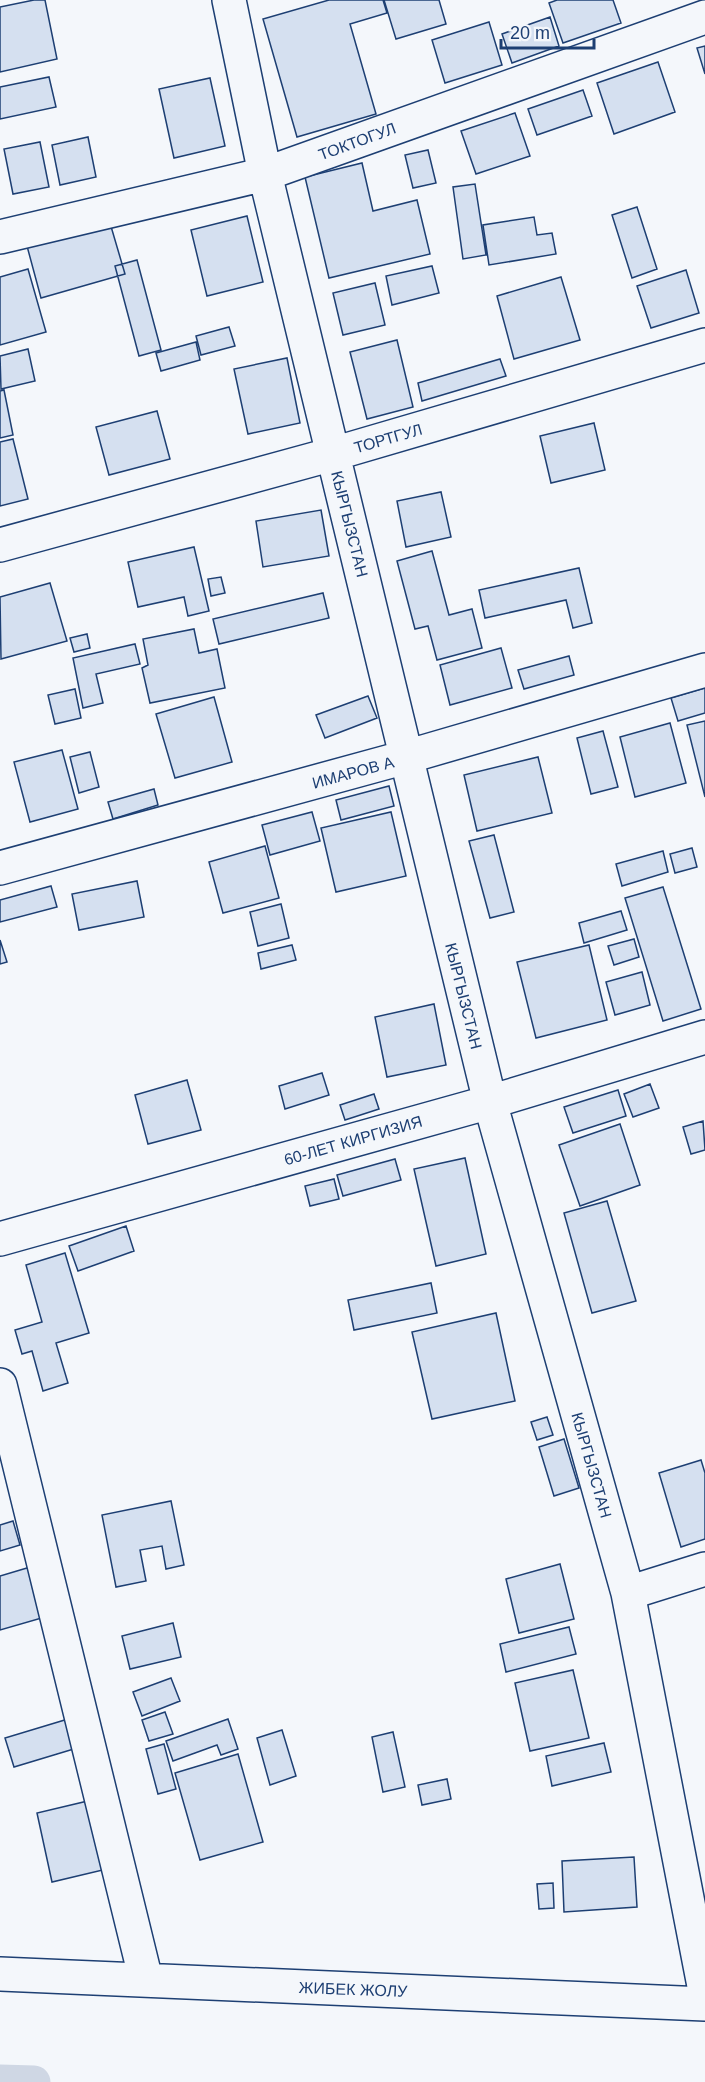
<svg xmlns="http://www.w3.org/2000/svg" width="705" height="2082" viewBox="0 0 705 2082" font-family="Helvetica,sans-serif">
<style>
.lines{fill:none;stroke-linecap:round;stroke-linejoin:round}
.canal{stroke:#cfd7e4;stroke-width:33}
.building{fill:#d5e0f0;stroke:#1d3f73;stroke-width:1.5}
.minor-casing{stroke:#1d3f73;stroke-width:36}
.minor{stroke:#f4f7fb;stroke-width:33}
.labels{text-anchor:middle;stroke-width:4.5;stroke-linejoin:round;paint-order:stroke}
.street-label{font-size:16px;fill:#1d3f73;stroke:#f4f7fb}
</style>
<rect width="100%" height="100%" fill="#f4f7fb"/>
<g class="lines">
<path class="canal" d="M0,2081L34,2082"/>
</g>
<path class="building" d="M34,0H45L57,59L0,72V7Z
M329,0H383L387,13L350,24L376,114L297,137L263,19Z
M384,0H439L446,24L396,39Z
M557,0H613L621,23L563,43L549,3Z
M550,17L559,46L512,63L502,34Z
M489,22L502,65L445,83L432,40Z
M705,46V74L697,48Z
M658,62L675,112L614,134L597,83Z
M49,77L56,107L0,119V87Z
M210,78L225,146L174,158L159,89Z
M583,90L592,116L537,135L528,109Z
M515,113L530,156L476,174L461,131Z
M88,137L96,177L60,185L52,145Z
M40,142L49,187L13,194L4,149Z
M428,150L436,183L413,188L405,155Z
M362,163L373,211L417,200L430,254L329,278L305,177Z
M475,184L486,255L463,259L453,187Z
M637,207L657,269L632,278L612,215Z
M247,216L263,282L207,296L191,230Z
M534,217L537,235L552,233L556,254L489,265L483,225Z
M110,223L125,274L41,298L27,246Z
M137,260L161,350L139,356L115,266Z
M432,266L439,293L392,305L386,276Z
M28,269L46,332L0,345V277Z
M686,270L699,313L651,328L637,286Z
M561,277L580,340L514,359L497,296Z
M375,283L385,325L343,335L333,293Z
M229,327L235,346L201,355L196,336Z
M397,340L413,407L367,419L350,352Z
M196,342L200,360L161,371L156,353Z
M28,349L35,381L1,389L0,356Z
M287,358L300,423L248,434L234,369Z
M500,359L506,376L422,401L418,383Z
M4,390L13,435L0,438V391Z
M157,411L170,459L109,475L96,427Z
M594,423L605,470L551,483L540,436Z
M13,439L28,499L0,506V442Z
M441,492L451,537L406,547L397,501Z
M321,510L329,556L263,567L256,521Z
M194,547L209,611L188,616L184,597L138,607L128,562Z
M432,551L449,615L472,609L482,648L437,660L428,626L415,629L397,561Z
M579,568L592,623L573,628L566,600L485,618L479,590Z
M221,577L225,593L211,596L208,579Z
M50,583L67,641L1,659L0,597Z
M323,593L329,618L219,644L213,619Z
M194,629L199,653L217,649L225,688L150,703L142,668L148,665L143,639Z
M87,634L90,648L74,652L70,638Z
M135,644L140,664L96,674L103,703L83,708L73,658Z
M501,648L512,688L450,705L440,665Z
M569,656L574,675L524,689L518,670Z
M705,688V713L678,721L671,698Z
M75,689L81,718L55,724L48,695Z
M368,696L377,718L325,738L316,715Z
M214,697L232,762L175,778L156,714Z
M705,721V797L687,725Z
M670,723L686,783L635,797L620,737Z
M603,731L618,787L591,794L577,738Z
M62,750L78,809L30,822L14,762Z
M90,752L99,787L79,793L70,757Z
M538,757L552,813L477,831L464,775Z
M389,786L394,806L341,820L336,800Z
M154,789L158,805L113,819L108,802Z
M312,812L320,841L270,855L262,825Z
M391,812L406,876L336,892L321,828Z
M494,835L514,912L490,918L469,841Z
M265,846L279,898L223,913L209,862Z
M692,848L697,867L675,873L670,854Z
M663,851L668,872L622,886L616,864Z
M137,881L144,917L79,930L72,894Z
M51,886L57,907L0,922V900Z
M663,887L701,1009L663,1021L625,898Z
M281,904L289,938L258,946L250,912Z
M621,911L627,930L584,943L579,923Z
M634,939L639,957L614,965L608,946Z
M0,940L7,962L0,964Z
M292,945L296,960L261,969L258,953Z
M589,945L607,1020L536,1038L517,962Z
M642,972L650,1005L615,1015L606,982Z
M434,1004L446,1065L387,1077L375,1017Z
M322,1073L329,1095L285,1109L279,1086Z
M187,1080L201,1130L148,1144L135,1095Z
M650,1084L659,1108L633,1117L624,1094Z
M618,1090L626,1116L573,1133L564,1107Z
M374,1094L379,1109L345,1120L340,1105Z
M703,1121L705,1150L691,1154L683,1127Z
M620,1124L640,1185L580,1206L559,1145Z
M465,1158L486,1254L436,1266L414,1169Z
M395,1159L401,1180L343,1196L337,1175Z
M334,1179L339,1199L310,1206L305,1186Z
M607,1201L636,1301L592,1313L564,1213Z
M126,1226L134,1251L78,1271L69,1246Z
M65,1253L89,1333L56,1343L68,1383L43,1391L32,1351L22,1354L15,1330L42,1322L26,1265Z
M431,1283L437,1313L354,1330L348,1300Z
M496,1313L515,1401L432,1419L412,1332Z
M547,1417L553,1435L537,1440L531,1422Z
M564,1439L579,1488L554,1496L539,1447Z
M701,1460L705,1473V1539L681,1547L659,1473Z
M171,1501L184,1565L166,1569L162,1546L140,1550L146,1581L116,1587L102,1515Z
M13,1521L20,1545L0,1551V1525Z
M560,1564L574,1619L519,1633L506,1579Z
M37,1565L52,1615L0,1630V1576Z
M173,1623L181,1657L130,1669L122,1636Z
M569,1627L576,1654L506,1672L500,1644Z
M573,1670L589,1738L530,1751L515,1683Z
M171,1678L180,1701L142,1716L133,1692Z
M165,1712L173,1734L149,1741L142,1720Z
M78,1716L87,1745L14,1767L5,1738Z
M228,1719L238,1749L221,1755L217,1745L173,1761L166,1741Z
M282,1730L296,1776L270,1785L257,1738Z
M393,1732L405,1787L383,1792L372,1737Z
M604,1743L611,1772L552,1786L546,1756Z
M164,1744L176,1789L158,1794L146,1749Z
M238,1754L263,1842L200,1860L175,1773Z
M447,1779L451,1799L422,1805L418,1785Z
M92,1800L107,1869L52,1882L37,1813Z
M634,1857L637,1907L564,1912L562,1861Z
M553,1883L554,1908L539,1909L537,1884Z"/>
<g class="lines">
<defs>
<path id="minor" d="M229,0L265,174L490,1102L628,1593L705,1991
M0,237L265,174L705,17
M0,545L333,454L705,345
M0,868L406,757L705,670
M0,1239L490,1102L705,1037
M0,1385L146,1980
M628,1593L705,1569
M0,1974L705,2004"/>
</defs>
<use href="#minor" class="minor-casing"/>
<use href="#minor" class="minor"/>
</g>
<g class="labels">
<g class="street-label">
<text transform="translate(357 141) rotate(-20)" y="6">ТОКТОГУЛ</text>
<text transform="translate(388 438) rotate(-16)" y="6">ТОРТГУЛ</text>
<text transform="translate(350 524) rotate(76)" y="6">КЫРГЫЗСТАН</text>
<text transform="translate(353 772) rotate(-15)" y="6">ИМАРОВ А</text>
<text transform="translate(464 996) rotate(76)" y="6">КЫРГЫЗСТАН</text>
<text transform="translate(353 1140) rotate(-16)" y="6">60-ЛЕТ КИРГИЗИЯ</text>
<text transform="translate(592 1465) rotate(74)" y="6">КЫРГЫЗСТАН</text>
<text transform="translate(353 1989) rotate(2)" y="6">ЖИБЕК ЖОЛУ</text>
</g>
</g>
<path d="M501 39v9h93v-9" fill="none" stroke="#1d3f73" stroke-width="3"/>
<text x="510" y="39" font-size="18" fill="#1d3f73" stroke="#f4f7fb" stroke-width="4.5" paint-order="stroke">20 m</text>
</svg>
